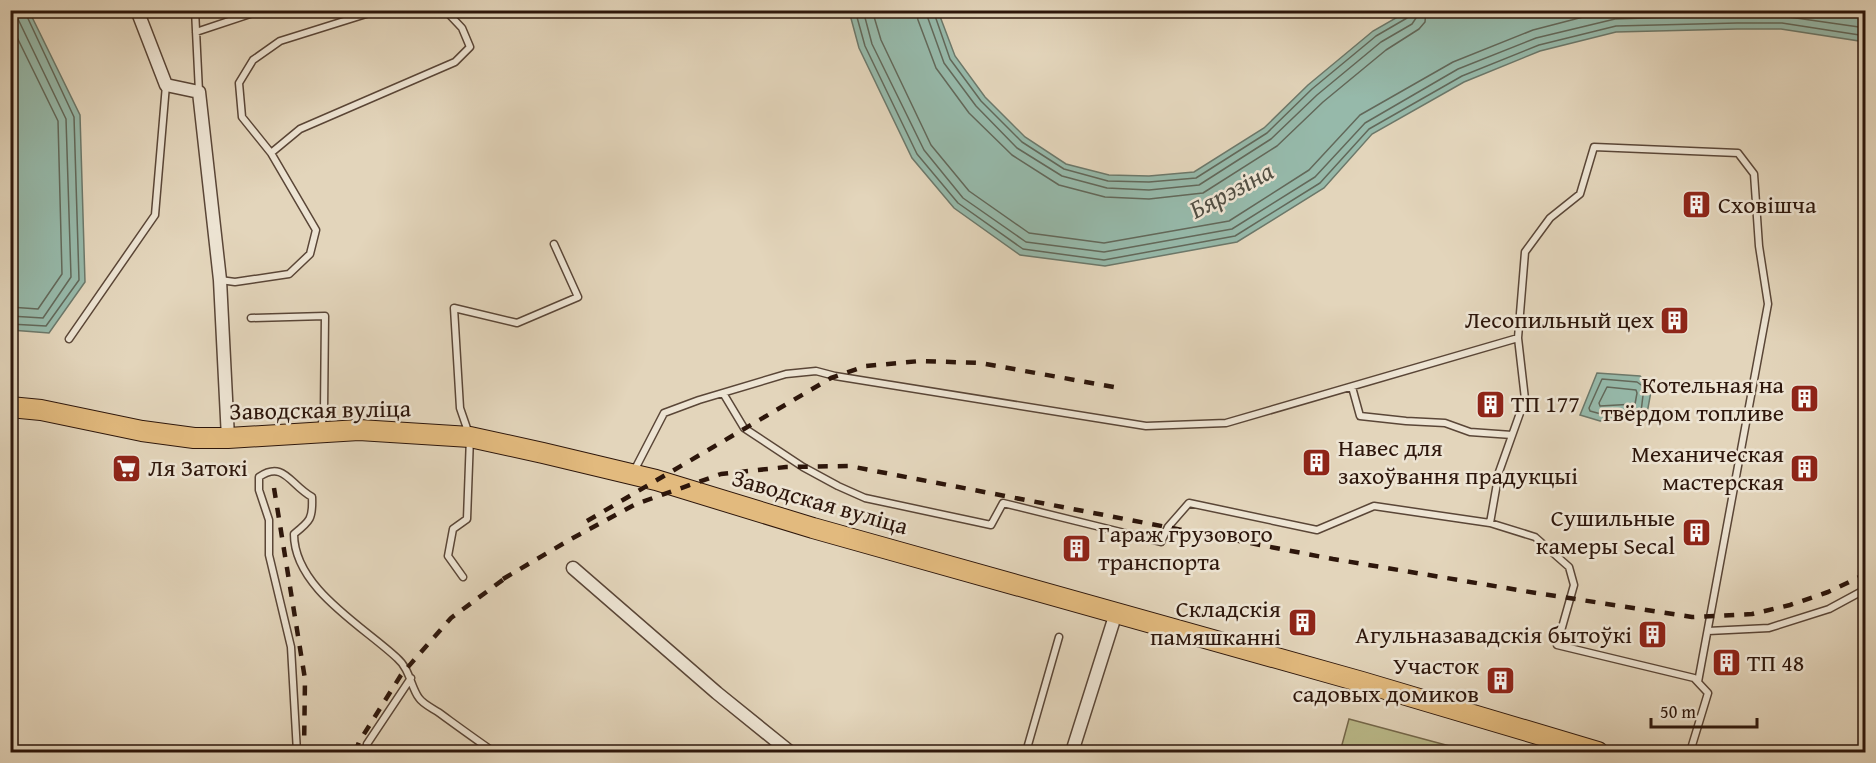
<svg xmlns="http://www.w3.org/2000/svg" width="1876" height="763" viewBox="0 0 1876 763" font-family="'Gentium Book Plus',serif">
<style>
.green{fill:#bbbb8b;stroke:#74684b;stroke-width:1.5}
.water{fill:#96b9aa;stroke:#6c786a;stroke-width:1.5}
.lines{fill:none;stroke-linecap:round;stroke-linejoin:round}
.shore{stroke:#62685a;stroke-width:1.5}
.service-casing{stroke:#5a4637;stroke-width:9}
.minor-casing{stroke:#5a4637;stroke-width:15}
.primary-casing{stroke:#2d160b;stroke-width:22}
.service{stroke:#ede4d3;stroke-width:6}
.minor{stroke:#ede4d3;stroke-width:12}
.primary{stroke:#e2ba7e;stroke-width:20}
.rail{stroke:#2d160b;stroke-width:4.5;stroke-dasharray:10 10;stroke-linecap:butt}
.labels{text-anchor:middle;stroke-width:5;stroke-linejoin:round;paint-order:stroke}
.poi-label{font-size:24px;fill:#2d160b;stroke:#ede4d3;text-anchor:end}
.street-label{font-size:24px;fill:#2d160b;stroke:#ede4d3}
.water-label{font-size:26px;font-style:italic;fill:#524f43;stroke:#ede4d3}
</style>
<rect width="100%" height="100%" fill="#e3d5bb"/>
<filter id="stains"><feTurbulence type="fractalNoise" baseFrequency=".00333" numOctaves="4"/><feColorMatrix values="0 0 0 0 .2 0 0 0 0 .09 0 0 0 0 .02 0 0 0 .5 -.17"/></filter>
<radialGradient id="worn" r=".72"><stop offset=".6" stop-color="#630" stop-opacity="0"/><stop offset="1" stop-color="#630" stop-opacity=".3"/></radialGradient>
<path class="green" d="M1349,719L1472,752H1340Z"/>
<path class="water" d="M10,11H29L80,115L85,282L49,333L11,330Z
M849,11H938L955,56L985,97L1025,137L1066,164L1109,175L1149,176L1194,172L1264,128L1308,85L1373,31L1408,11H1865L1866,42L1781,29H1737L1616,32L1540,51L1464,82L1372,134L1324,188L1237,242L1105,266L1020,255L954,208L912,158L859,48Z
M1597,373L1640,376L1652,386L1646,419L1600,421L1580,415Z"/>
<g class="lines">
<path class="shore" d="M855,10L865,46L917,154L958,203L1023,249L1104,260L1235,236L1320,183L1369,129L1462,76L1539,45L1616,26L1737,23H1782L1866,36
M863,10L872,44L924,150L963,198L1026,242L1104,252L1232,229L1315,177L1365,123L1458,69L1536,38L1615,19L1737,15L1782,16L1866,28
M872,10L881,40L931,145L969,191L1029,233L1104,243L1229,221L1309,170L1360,115L1453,62L1533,30L1610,10
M916,10L918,20L936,68L969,113L1012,155L1059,185L1105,197L1149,199L1203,193L1277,146L1323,102L1386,50L1419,29L1425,22L1426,10
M925,10L944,63L976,106L1017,148L1062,176L1107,188L1149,190L1199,185L1271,139L1317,95L1381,42L1412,24L1416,18L1417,10
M933,10L950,59L981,101L1022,142L1064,169L1108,181L1149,182L1196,178L1267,133L1312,89L1376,36L1407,18L1410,10
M10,23L58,121L62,274L38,309L10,307
M10,316L43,318L71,277L66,119L18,19L17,10
M10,324L46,326L79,280L74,117L24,10
M1602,379L1637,382L1644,387L1641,412L1601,414L1590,411L1589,408Z
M1607,387L1636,390L1637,393L1635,404L1600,406L1599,403Z"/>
<defs>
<path id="service" d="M195,10L199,92
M196,32L262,10
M271,153L300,129L455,62L470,47L462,28L445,10
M220,280L235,282L289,274L310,254L316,230L271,153L242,117L239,83L253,60L280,41L379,10
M251,318L325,316L324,411L321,428
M1518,338L1525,252L1550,218L1580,194L1594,147L1738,153L1754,174L1759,246L1768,304L1698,682
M69,339L155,215L166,85
M1352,387L1360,416L1406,421L1445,423L1470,432L1512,435
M723,393L744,428L803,467L838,486L865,498L991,525L1003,503L1161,542L1168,527L1189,503L1317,530L1374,506L1490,523
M634,471L664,413L699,400L786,374L816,371L835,376L1146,426L1226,423L1518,338L1525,399L1499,472L1490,523L1535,537L1569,567L1574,585L1557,645L1694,678L1708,693L1690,752
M463,577L448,556L453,529L467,519L470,437L460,408L454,308L517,323L578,297L554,244
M1708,631L1769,628L1829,609L1866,589
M297,752L291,647L269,555V520L259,490V477C284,460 290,485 312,497C313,519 310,521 294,534C294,588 363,626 397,658C410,669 411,688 419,698C423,704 432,708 438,712C456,725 475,739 494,752
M366,752L367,744L411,678
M1026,752L1059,637"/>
<path id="minor" d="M137,10L166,85L199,92L220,280L228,438
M573,568L717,693L790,752
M1072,752L1116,613"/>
<path id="primary" d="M10,407L41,410L142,431L194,438H228L359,430L470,437L543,453L656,480L813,528L1362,682L1598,752"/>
</defs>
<use href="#service" class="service-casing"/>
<use href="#minor" class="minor-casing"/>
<use href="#primary" class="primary-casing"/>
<use href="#service" class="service"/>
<use href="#minor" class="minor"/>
<use href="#primary" class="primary"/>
<path class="rail" d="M274,488L305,679L304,752
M587,521L831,378L866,366L920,361L980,363L1114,387
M503,579L571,539L636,504L721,474L786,467L849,466L1333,559L1536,593L1692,617L1752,614L1790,605L1828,592L1866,574
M355,752L359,742L401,675L451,618L508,576"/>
</g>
<defs>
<symbol id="building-square" viewBox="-11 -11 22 22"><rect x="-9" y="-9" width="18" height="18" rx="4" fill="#8f2418" stroke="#ede4d3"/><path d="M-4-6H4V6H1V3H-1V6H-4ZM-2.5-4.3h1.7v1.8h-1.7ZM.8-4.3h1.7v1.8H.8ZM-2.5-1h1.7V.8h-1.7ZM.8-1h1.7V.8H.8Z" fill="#fff"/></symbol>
<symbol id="supermarket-square" viewBox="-11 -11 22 22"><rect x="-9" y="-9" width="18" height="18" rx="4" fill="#8f2418" stroke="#ede4d3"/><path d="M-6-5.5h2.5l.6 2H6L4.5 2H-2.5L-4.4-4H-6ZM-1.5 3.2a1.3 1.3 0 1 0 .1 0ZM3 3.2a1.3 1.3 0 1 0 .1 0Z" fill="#fff"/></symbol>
</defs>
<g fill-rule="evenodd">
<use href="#building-square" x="1680" y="188" width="33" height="33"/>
<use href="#building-square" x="1658" y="304" width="33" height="33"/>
<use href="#building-square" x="1788" y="382" width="33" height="33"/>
<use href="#building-square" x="1474" y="388" width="33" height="33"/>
<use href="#building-square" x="1300" y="446" width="33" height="33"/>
<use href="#supermarket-square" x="110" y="452" width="33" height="33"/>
<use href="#building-square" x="1788" y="452" width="33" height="33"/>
<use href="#building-square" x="1680" y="516" width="33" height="33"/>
<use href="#building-square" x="1060" y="532" width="33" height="33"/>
<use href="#building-square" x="1286" y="606" width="33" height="33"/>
<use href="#building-square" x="1636" y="618" width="33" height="33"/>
<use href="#building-square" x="1710" y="646" width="33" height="33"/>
<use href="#building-square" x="1484" y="664" width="33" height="33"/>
</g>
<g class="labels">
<g class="poi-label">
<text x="1718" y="213" text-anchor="start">Сховішча</text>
<text x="1654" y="328">Лесопильный цех</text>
<text x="1784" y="393">Котельная на<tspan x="1784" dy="28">твёрдом топливе</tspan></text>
<text x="1511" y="412" text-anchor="start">ТП 177</text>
<text x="1338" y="456" text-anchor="start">Навес для<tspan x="1338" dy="28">захоўвання прадукцыі</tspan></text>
<text x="1784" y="462">Механическая<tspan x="1784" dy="28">мастерская</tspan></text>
<text x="148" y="476" text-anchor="start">Ля Затокі</text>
<text x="1675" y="526">Сушильные<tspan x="1675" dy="28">камеры Secal</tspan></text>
<text x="1098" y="542" text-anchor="start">Гараж грузового<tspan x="1098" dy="28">транспорта</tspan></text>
<text x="1281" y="617">Складскія<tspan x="1281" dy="28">памяшканні</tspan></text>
<text x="1632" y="643">Агульназавадскія бытоўкі</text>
<text x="1747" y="671" text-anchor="start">ТП 48</text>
<text x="1479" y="674">Участок<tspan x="1479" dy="28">садовых домиков</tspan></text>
</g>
<g class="street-label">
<text transform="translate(320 410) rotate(-1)" y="8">Заводская вуліца</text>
<text transform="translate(820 502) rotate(16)" y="8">Заводская вуліца</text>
</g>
<g class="water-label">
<text transform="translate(1231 190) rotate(-28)" y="9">Бярэзіна</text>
</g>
</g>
<rect width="1876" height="763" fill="none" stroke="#e3d5bb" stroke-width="36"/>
<rect x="12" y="12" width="1852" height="739" fill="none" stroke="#2d160b" stroke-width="3"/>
<rect x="18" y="18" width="1840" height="727" fill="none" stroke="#2d160b" stroke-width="1.5"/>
<path d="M1651 718v9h106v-9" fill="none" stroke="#2d160b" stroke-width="3"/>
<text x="1660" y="718" font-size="18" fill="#2d160b" stroke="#ede4d3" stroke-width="4.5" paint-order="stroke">50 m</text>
<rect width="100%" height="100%" filter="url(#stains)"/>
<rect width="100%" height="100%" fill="url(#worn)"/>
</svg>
